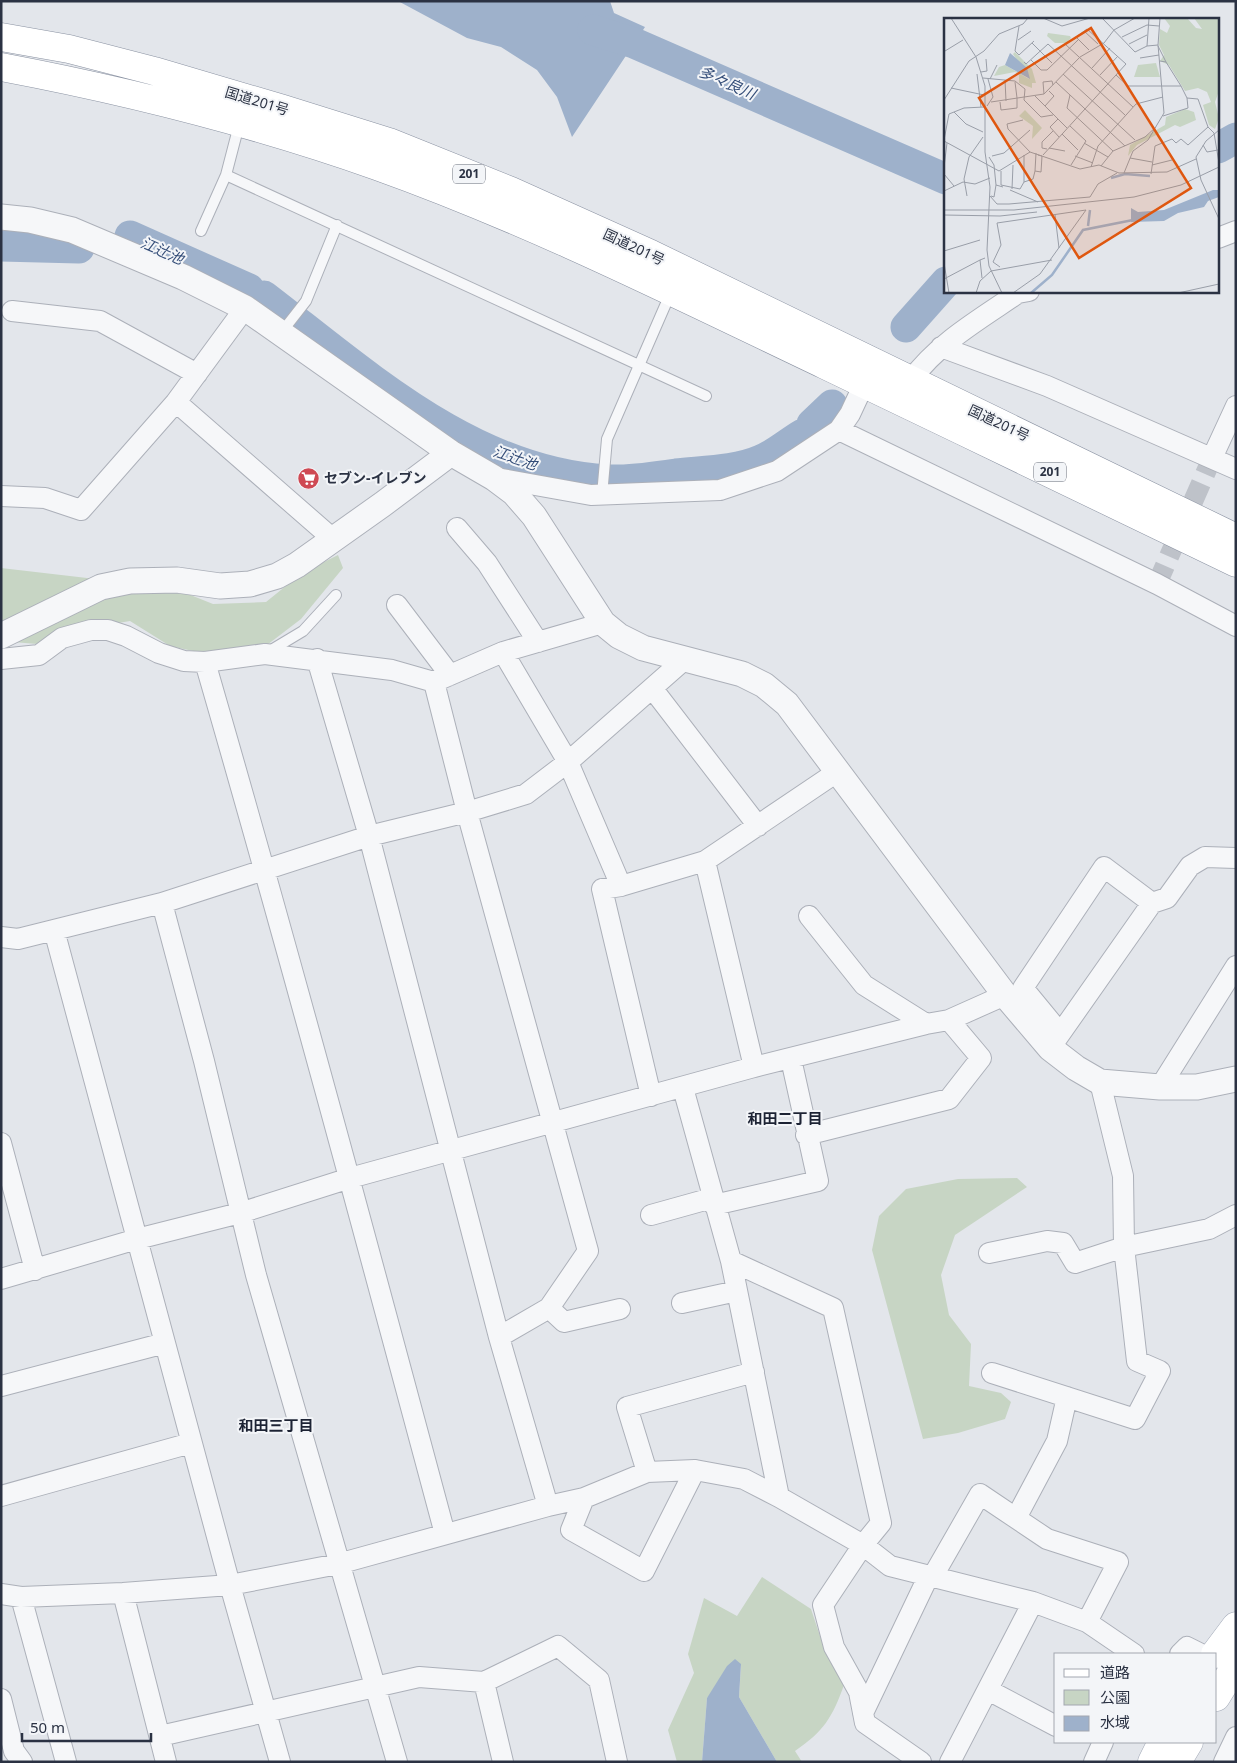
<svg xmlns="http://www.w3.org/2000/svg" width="1237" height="1763" viewBox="0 0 1237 1763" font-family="'Noto Sans','Noto Sans JP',sans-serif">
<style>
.green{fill:#c7d5c4}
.water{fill:#9eb1cb}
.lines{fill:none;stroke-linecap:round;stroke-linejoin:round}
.river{stroke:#9eb1cb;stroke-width:31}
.minor-tunnel{stroke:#bec2c9;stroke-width:20;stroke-dasharray:20 10;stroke-linecap:butt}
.service-casing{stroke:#acb0b9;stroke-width:12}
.minor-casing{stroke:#acb0b9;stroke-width:22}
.tertiary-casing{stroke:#acb0b9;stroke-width:27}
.primary-casing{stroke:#a2a9b7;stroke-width:29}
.trunk-casing{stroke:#8a92a2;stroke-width:29}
.service{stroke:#f6f7f9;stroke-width:10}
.minor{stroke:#f6f7f9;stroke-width:20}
.tertiary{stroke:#f6f7f9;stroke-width:25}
.primary{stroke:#fff;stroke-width:28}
.trunk{stroke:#fff;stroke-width:28}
.labels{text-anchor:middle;stroke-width:4;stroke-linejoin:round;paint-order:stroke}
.shield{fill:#f3f5f8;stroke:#676c79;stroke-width:1}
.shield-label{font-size:12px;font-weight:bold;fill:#2b3243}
.street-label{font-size:14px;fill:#2b3243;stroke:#f3f5f8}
.poi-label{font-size:14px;font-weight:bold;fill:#2b3243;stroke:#f3f5f8;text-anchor:start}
.water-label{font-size:15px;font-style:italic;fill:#344d78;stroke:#f3f5f8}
.neighbourhood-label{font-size:15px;font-weight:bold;fill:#1d2334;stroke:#f3f5f8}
.inset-river{fill:none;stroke:#9eb1cb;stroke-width:2.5}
.inset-road{fill:none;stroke:#999ea8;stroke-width:1}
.view{fill:#df570f;fill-opacity:0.15;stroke:#df570f;stroke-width:2.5}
.inset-edge{fill:none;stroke:#2b3243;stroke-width:2.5}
</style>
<rect width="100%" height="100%" fill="#e3e6eb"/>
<path class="green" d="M338,555L343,568L301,619L267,645L216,656L170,646L130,621L82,629L37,644L1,641V568L173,588L213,604L266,602L302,573Z
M1017,1178L1027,1187L955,1235L941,1275L949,1315L971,1344L969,1386L1001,1393L1011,1402L1005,1419L958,1433L923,1439L872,1250L879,1216L906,1189L958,1179Z
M762,1577L811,1609L826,1654L844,1685C832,1718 824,1731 795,1751L802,1762H777L739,1697L741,1665L707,1698L702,1762H677L668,1730L694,1673L688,1654L704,1598L737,1616Z"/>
<path class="water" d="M398,1H610L614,13L645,27L572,137L557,97L537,70L501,47L467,38Z
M735,1659L741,1664L739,1697L777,1762H702L707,1698L727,1666Z"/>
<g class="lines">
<path class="river" d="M593,30L634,43L946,179
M1218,148L1236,138
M130,236L249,289
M1,246L79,248
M264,296C366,374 473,473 608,480C630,481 654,477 676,474C703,471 736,471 761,460C776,454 789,442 803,434
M906,327L946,282
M812,424L832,405"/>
<path class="minor-tunnel" d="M1157,584L1212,458"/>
<defs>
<path id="service" d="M226,175L706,396
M201,231L226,175L239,125
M281,333L306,301L337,225
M602,495L607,439L671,292
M268,652L303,631L336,595"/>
<path id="minor" d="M1218,238L1236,231
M12,311L100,321L197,374
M941,347L1047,386L1236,469
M911,380C938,343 980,319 1018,293L1029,291
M176,402L333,539
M839,430L1157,584L1236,626
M1212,458L1236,406
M496,478L591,495L720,490L777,471L839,430L850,414L864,384
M1,496L45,498L81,510L176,402L245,308
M457,528L487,563L538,642
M397,605L450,675
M503,652L568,762L621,886
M1,659L39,655L62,638L91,630H108L126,636L159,653L184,661L205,662L265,654L392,670L434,682L503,652L603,623
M317,659L369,836L499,1337L548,1506
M205,662C289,952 367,1243 445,1534
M434,682L467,812L588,1251L549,1308L499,1337
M652,688L758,826
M705,861L754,1067
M162,903L204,1061L256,1275L397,1762
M809,916L864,985L926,1024
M54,930L230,1585L280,1762
M1,937L18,939L162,903L369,836L467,812L526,794L568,762L685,659
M1060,1033L1023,988L1104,867L1152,903L1167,898L1190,866L1205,857L1236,858
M1053,1044L1152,903
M1160,1087L1236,966
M683,1088L731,1261L779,1497
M651,1096L602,889L621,886L705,861L837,772
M806,1135L949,1099L981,1058L949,1020
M1,1143L35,1270
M714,1205L818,1181L791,1059
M651,1215L712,1198
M989,1253L1047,1241L1063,1243L1075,1263L1124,1247L1209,1229L1236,1215
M731,1261L833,1308L881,1523L863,1545L823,1605L834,1647L859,1692L865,1723L921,1762
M1,1279L137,1239L240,1213L350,1178L452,1150L754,1067L926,1024L949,1020L1005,995
M682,1303L737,1291
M549,1308L564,1322L620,1309
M992,1373L1135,1419L1160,1371L1137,1361L1124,1247L1123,1176L1100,1082
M1,1386L165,1343
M647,1472L627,1407L754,1372
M1,1496L191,1443
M584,1498L571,1530L644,1571L695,1470
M1016,1518L1057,1441L1067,1397
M933,1576L980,1494L1047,1539L1118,1562L1087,1622
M123,1593L166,1762
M1,1594L21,1597L123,1593L230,1585L338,1564L548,1506L584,1498L647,1472L695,1470L744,1479L779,1497L863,1545L890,1566L1033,1602L1087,1622L1134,1654
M21,1597L66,1762
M1180,1654L1187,1647L1201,1654
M484,1682L503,1762
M988,1690L1056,1726
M1,1699L14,1751L22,1762
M863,1713L929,1575
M160,1736L419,1677L484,1682L558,1646L599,1680L617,1762
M950,1762L1033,1602
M1094,1762L1103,1742
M1224,1762L1236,1737"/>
<path id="tertiary" d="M1,217L30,220L72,230L183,277L245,308L451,453L494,478L514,493L534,516L603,623L619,636L643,648L742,674L764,685L787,704L1005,995L1050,1048L1076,1068L1100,1082L1160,1087H1197L1236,1079
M1,636L101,587L130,581L177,580L220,586L250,584L277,576L297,565L383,504L451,453"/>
<path id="primary" d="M1215,1654L1236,1626
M1216,1697L1236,1665
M1152,1762L1162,1742
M1177,1762L1189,1742"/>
<path id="trunk" d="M1,37L69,49L154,71L283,109L389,142L511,191L651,254L1236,538
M1,67C128,91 255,123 377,166C531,221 678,295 825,365C962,431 1099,496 1236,563"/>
</defs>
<use href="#service" class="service-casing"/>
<use href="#minor" class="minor-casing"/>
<use href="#tertiary" class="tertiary-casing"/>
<use href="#primary" class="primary-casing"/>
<use href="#trunk" class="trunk-casing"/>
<use href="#service" class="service"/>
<use href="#minor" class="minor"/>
<use href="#tertiary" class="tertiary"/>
<use href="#primary" class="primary"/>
<use href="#trunk" class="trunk"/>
</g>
<defs>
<symbol id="supermarket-disc" viewBox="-11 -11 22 22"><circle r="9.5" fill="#cf4953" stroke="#f3f5f8"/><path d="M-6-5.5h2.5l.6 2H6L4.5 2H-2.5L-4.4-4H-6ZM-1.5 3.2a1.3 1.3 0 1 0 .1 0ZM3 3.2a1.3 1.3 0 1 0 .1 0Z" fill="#fff"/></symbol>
</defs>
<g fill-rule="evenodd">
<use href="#supermarket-disc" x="296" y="466" width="25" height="25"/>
</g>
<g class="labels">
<g class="shield">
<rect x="453" y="164.5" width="32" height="19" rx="4"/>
<rect x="1034" y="462.5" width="32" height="19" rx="4"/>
</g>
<g class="shield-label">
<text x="469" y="178">201</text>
<text x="1050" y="476">201</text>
</g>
<g class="street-label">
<text transform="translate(257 101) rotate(17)" y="5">国道201号</text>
<text transform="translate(634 247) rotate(25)" y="5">国道201号</text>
<text transform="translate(999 423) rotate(25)" y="5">国道201号</text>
</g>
<g class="poi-label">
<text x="324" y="483">セブン-イレブン</text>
</g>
<g class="water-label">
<text transform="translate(727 83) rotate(24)" y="5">多々良川</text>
<text transform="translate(162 251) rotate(24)" y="5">江辻池</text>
<text transform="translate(515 458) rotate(19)" y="5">江辻池</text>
</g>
<g class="neighbourhood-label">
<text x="785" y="1124">和田二丁目</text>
<text x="276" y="1431">和田三丁目</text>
</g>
</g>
<g transform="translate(944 18)">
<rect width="275" height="275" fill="#e3e6eb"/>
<path d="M220,0H243L252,10L258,11L250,0H275V73L271,84L275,100L271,111L265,107L259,87L267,84L263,74L254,70L241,73L225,47L216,43L220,37L215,27L216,11L223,15L226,8ZM104,15L126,18L127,20L122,25H111L103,18ZM71,34L88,51L92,65H88V70L75,65V56L71,54L50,58L55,49L61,47L85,61L69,36ZM212,45L216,59H190L194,47ZM241,91L250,94L252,102L236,109L231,107L193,127L184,138L186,127L221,107L222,99ZM81,92L98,110L88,121L89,108L75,98Z" fill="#c7d5c4"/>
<path d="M66,35L83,50L86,61L61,47ZM269,172H275V179L264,183L260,189L234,195L220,203L187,204V190L194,194L220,192Z" fill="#9eb1cb"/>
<path class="inset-river" d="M167,160L181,156L206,158M144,208L146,192M87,275L108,257L139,212L189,202"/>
<path class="inset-road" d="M7,0L32,39L41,68V134L46,169L43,232L45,248L58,275M99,0L118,8L146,0M158,0L191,34L203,28L214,27M75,8L71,33L75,37L90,23M140,13L154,26M178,19L203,7L215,8M74,22L87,13M88,25L108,45M121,26L189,89M185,26L203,17M203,28L205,0M214,28L222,44M1,33L19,22M196,40L215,37M87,42L97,52H103L134,22M216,43L222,44L237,68M80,44L82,46L104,26L181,97M148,50L166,30M37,54L43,53L42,41M33,56L37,89M119,56L191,122M156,57L174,38M172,57L184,68H237L243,80L254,81L264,109L270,115L275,145M39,60L71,63L81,71L80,82L97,99L109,97M46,61L53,47M61,62L62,83M71,64L73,80M112,64L181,128M7,70L40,77M100,76L99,64L108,63L109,67M126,77L123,90L169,133M91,78L123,110M0,82L25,43L40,33L55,16L79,6L84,0M47,84L100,76L136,39L160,25L170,12L191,0M56,84L57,92L73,90V80M43,88L49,79L44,61M101,88L110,78L105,73M10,94L22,106L39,114M219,98L244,90L243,80M114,101L106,109L115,119M79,102L63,106L64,111L86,134M126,108L142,123L127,147M275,112L262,123L252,139L257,162L275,201M118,116L134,132M0,122L5,96L20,90L40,89M0,123L55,153L86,134L136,151L155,147L175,155L223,154L252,141M140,125L164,139M259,127L263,134L274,132M105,130L121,133M103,131L98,130V124L109,113M80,137V164M99,137L182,46L143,11L132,19L145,32M48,138L60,135L86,112M131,138L149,145M45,139L50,147L52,167L59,169M186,140L208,144M208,147L228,142M157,148L169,133L201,119L212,109M0,149L3,125M147,149L154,128L192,86L219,79M57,153V167L76,171L80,164L89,161L91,153L97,154L98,138L94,137M91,153L92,135M180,155L189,133L204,122L220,95L214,27L216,0M0,156L10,168M207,156L211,128L228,121L232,125L237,121L244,127L264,109M68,171L69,147M66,172L94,184M0,173L19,164L31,166L46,160M23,178L20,161L25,139L39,119M46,178L53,186H65L146,179M47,178L50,179L52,167M146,179L154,166L173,155M0,192H70L190,179L237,167L275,149M0,197L56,198L93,194M111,197L115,230M0,233L36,222M0,245L5,275M56,249L49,244L57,227L53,205L142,192M47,253L108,242M38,260L36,242L41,240M0,261L36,242M32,275L36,263L47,253M69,275L96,256L142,192M234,275L275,266"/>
<path class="view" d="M147,10L247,170L135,240L35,80Z"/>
<rect width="275" height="275" class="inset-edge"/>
</g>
<rect width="1237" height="1763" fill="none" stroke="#2b3243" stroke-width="5"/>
<rect x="1054" y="1653" width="162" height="90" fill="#f3f5f8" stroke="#a3a7b0"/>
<rect x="1064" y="1669" width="25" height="8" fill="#ffffff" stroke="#a3a7b0"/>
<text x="1100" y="1678" font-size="15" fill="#2b3243">道路</text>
<rect x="1064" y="1690" width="25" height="15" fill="#c7d5c4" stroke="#a3a7b0"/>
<text x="1100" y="1703" font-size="15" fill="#2b3243">公園</text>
<rect x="1064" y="1716" width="25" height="15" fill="#9eb1cb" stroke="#a3a7b0"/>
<text x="1100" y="1728" font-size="15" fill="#2b3243">水域</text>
<path d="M22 1733v8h129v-8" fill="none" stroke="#2b3243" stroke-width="2.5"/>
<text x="30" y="1733" font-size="15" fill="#2b3243" stroke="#f3f5f8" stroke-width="4" paint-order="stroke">50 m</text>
</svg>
